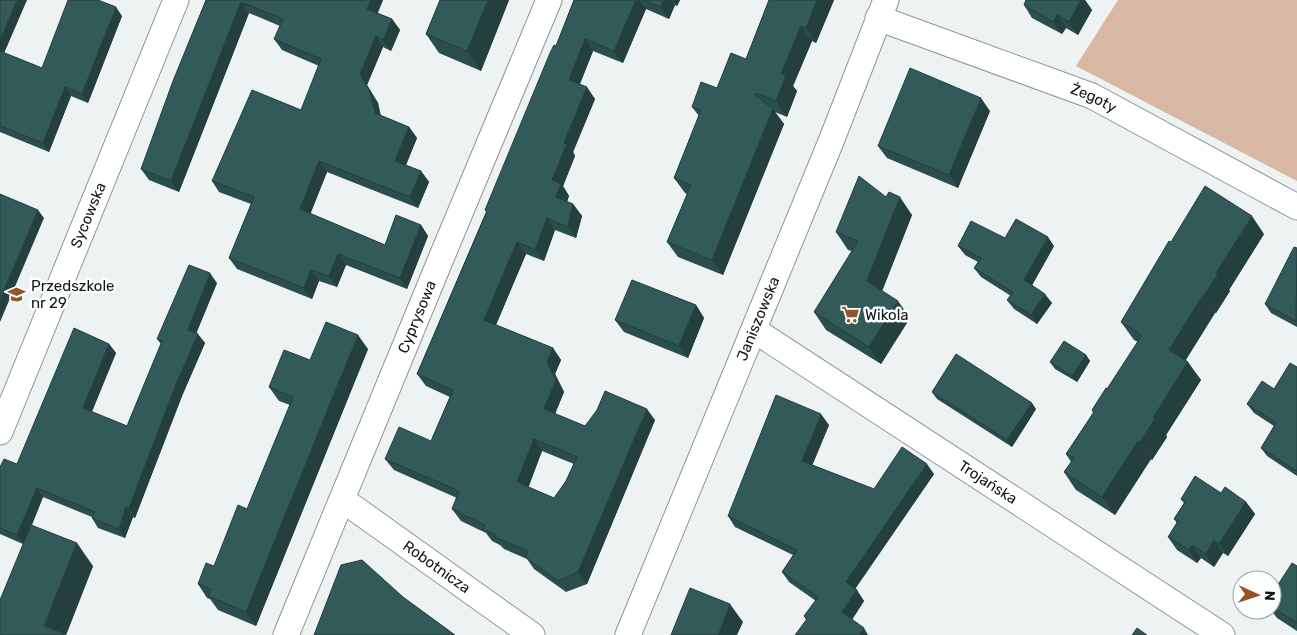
<svg xmlns="http://www.w3.org/2000/svg" width="1297" height="635" viewBox="0 0 1297 635" font-family="Rubik,sans-serif">
<style>
.green{fill:#d8b8a5}
.lines{fill:none;stroke-linecap:round;stroke-linejoin:round}
.minor-casing{stroke:#909595;stroke-width:27}
.minor{stroke:#fff;stroke-width:25}
.wall{fill:#2b4d4c;fill-rule:evenodd}
.shaded-wall{fill:#233f3e}
.building{fill:#325a58;stroke:#233f3e;fill-rule:evenodd}
.labels{text-anchor:middle;stroke-width:5;stroke-linejoin:round;paint-order:stroke}
.street-label{font-size:15px;fill:#141616;stroke:#fcffff}
.poi-label{font-size:15px;fill:#141616;stroke:#fcffff;text-anchor:start}
</style>
<rect width="100%" height="100%" fill="#edf2f2"/>
<path class="green" d="M1118,0H1297V181L1076,66Z"/>
<g class="lines">
<defs>
<g id="minor">
<path id="s1" d="M878,18L1092,96L1297,207"/>
<path id="s2" d="M754,330L1222,635"/>
<path id="s3" d="M0,432L176,0"/>
<path id="s4" d="M342,500L357,510L532,635"/>
<path id="s5" d="M286,635L440,261L549,0"/>
<path id="s6" d="M628,635L832,139L886,0"/>
</g>
</defs>
<use href="#minor" class="minor-casing"/>
<use href="#minor" class="minor"/>
</g>
<path class="wall" d="M0,0L4,53L42,68L122,16L88,103L71,96L49,152L0,132Z
M206,0H383L377,13L392,19L400,30L391,51L383,47L367,85L378,103L381,116L409,127L417,138L406,165L421,171L429,182L418,208L327,172L310,214L385,245L421,225L428,236L407,289L346,265L337,287L319,281L312,299L237,269L229,258L251,204L219,192L212,181L301,110L319,66L282,50L274,39L280,26L249,13L179,192L149,180L141,169Z
M440,0H509L481,71L439,53L426,34Z
M574,0H680L677,6L675,5L669,19L646,9L623,63L593,51L580,84L595,99L573,152L575,156L563,186L569,196L567,202L573,204L582,216L576,238L555,230L544,261L526,254L496,325L553,348L561,360L555,374L564,392L555,414L585,426L655,420L587,584L566,592L534,569L527,559L504,549L500,545L492,541L486,533L461,521L452,509L457,498L394,470L385,459L431,441L450,397L426,386L417,374L486,212L485,210L556,46ZM542,451L574,464L566,481L554,498L528,487Z
M769,0H834L816,43L812,41L793,86L797,91L787,117L775,112L784,124L723,275L678,257L667,242L687,194L685,193L674,178L699,116L692,107L717,88L746,59Z
M1026,0H1085L1092,10L1078,35L1066,28L1062,34L1032,18L1024,5Z
M990,111L958,188L887,158L878,146Z
M886,197L912,215L882,291L910,318L881,364L826,330L814,312L852,251L848,250L836,232Z
M1264,234L1229,290L1230,291L1216,313H1215L1185,360L1201,380L1166,435L1167,437L1152,460L1151,459L1115,515L1076,490L1064,472L1071,462L1066,454L1093,413L1092,410L1107,389L1138,342L1134,340L1121,322L1171,242Z
M1005,238L1054,246L1032,285L1052,303L1037,324L1014,309L1007,300L1011,296L981,277L974,268L978,262L965,255L958,246Z
M1297,248V327L1271,313L1265,304Z
M217,283L196,333L205,343L182,396L135,518L133,517L125,538L98,528L92,518V517L43,497L32,525L93,566L66,635L23,544L0,534V467L17,464L109,344L116,353L92,412L127,426L161,344L157,339Z
M696,305L704,318L688,358L624,332L615,320Z
M368,349L256,626L218,610L210,599L207,598L198,584L214,566L247,509L290,405L279,401L269,387L310,360Z
M1086,355L1090,361L1077,382L1055,369L1050,362Z
M1297,367V476L1267,456L1261,448L1274,426L1254,413L1247,404L1274,389Z
M932,392L1036,409L1012,447L937,399Z
M829,425L812,465L874,489L934,474L855,589L864,601L852,620H806L804,616L816,601L789,582L782,572L793,555L735,527L728,516Z
M1221,493L1246,502L1255,514L1228,556L1223,553L1214,567L1201,558L1197,563L1177,550L1168,537L1177,523L1174,519L1184,503L1181,499Z
M1297,566V631L1277,618L1271,610H1272V594Z"/>
<path class="shaded-wall" d="M17,0H27L2,58L0,55V40Z
M371,0H383L375,20L367,9Z
M488,0H509L481,71L467,51Z
M636,0H639L646,9L623,63L614,51Z
M664,0H671L675,5L669,19L661,7Z
M673,0H680L677,6Z
M817,0H834L816,43L806,28Z
M1081,0H1085L1092,10L1078,35L1069,22Z
M241,2L249,13L179,192L171,181Z
M116,7L122,16L88,103L82,94Z
M1057,15L1066,28L1062,34L1053,22Z
M392,19L400,30L391,51L383,40Z
M801,26L812,41L793,86L797,91L787,117L776,101L781,74Z
M376,36L383,47L367,85L378,103L382,124L375,113L360,74Z
M585,39L593,51L577,91L569,80Z
M65,87L71,96L49,152L43,143Z
M587,87L595,99L573,152L575,156L563,186L569,196L564,209L556,197L552,180L564,143Z
M981,98L990,111L958,188L949,175Z
M773,109L784,124L723,275L712,260Z
M409,127L417,138L403,172L395,161Z
M319,161L327,172L308,220L300,209Z
M421,171L429,182L418,208L410,197Z
M900,197L912,215L879,299L867,281Z
M573,204L582,216L576,238L568,227Z
M38,210L44,218L0,322V299Z
M1252,216L1264,234L1229,290L1230,291L1216,313L1204,296L1216,273Z
M547,218L555,230L544,261L535,250Z
M421,225L428,236L407,289L400,278Z
M1048,237L1054,246L1030,289L1024,280Z
M517,242L526,254L493,332L484,320Z
M338,254L346,265L337,287L329,276Z
M311,270L319,281L312,299L304,288Z
M210,273L217,283L194,339L188,330Z
M1045,294L1052,303L1037,324L1031,315Z
M1203,295L1215,313L1181,368L1169,350Z
M898,301L910,318L881,364L869,347Z
M696,305L704,318L688,358L679,346Z
M198,334L205,343L182,396L135,518L129,508L175,387Z
M358,335L368,349L256,626L246,612Z
M109,344L116,353L89,417L83,408Z
M553,348L561,360L555,374L564,392L552,421L544,409L547,362Z
M1086,355L1090,361L1077,382L1072,376Z
M1188,362L1201,380L1166,435L1167,437L1152,460L1140,442L1153,418Z
M1032,403L1036,409L1012,447L1007,440Z
M647,409L655,420L587,584L578,572Z
M821,414L829,425L810,471L802,461Z
M534,439L542,451L526,494L517,482Z
M1138,441L1151,459L1115,515L1102,497Z
M927,464L934,474L853,592L846,582Z
M37,488L43,497L24,544L17,535Z
M1246,502L1255,514L1228,556L1219,544Z
M126,507L133,517L125,538L119,529Z
M1214,540L1223,553L1214,567L1206,554Z
M77,543L93,566L66,635L44,626Z
M1192,545L1201,558L1197,563L1189,550Z
M857,590L864,601L849,623L842,612Z
M730,604L743,622L737,635H718Z
M864,628L868,635H859Z"/>
<path class="building" d="M0,0H17L0,40Z
M68,0H98L116,7L82,94L65,87L43,143L0,126V51L42,68Z
M206,0H371L367,9L392,19L383,40L376,36L360,74L370,92L375,113L409,127L395,161L421,171L410,197L319,161L300,209L385,245L396,215L421,225L400,278L338,254L329,276L311,270L304,288L229,258L254,197L212,181L252,90L301,110L321,59L274,39L283,19L241,2L171,181L141,169L173,81Z
M440,0H488L467,51L426,34Z
M574,0H636L614,51L585,39L569,80L587,87L564,143L567,144L552,180L561,184L556,197L573,204L568,227L547,218L535,250L517,242L484,320L553,348L547,362L556,380L544,409L585,426L597,410L605,391L647,409L578,572L558,581L525,557L528,551L495,537L496,535L483,529L485,525L452,509L459,491L385,459L399,427L431,441L453,390L417,374L487,211L485,210L550,53L554,45L556,46ZM534,439L577,457L566,481L554,498L517,482Z
M644,0H664L661,7Z
M769,0H817L806,28L801,26L781,74L786,76L776,101L756,93L755,95L773,109L712,260L667,242L691,185L674,178L701,110L692,107L701,82L717,88L731,53L746,59Z
M1026,0H1081L1069,22L1057,15L1053,22L1024,5Z
M910,68L981,98L949,175L878,146Z
M859,176L886,197L889,192L900,197L867,281L898,301L869,347L814,312L858,241L836,232Z
M1205,186L1252,216L1216,273L1218,274L1204,296L1203,295L1169,350L1188,362L1153,418L1155,419L1140,442L1138,441L1102,497L1064,472L1074,458L1066,454L1094,412L1092,410L1106,388L1107,389L1142,335L1121,322L1169,241L1171,242Z
M0,194L38,210L0,299Z
M1016,219L1048,237L1024,280L1045,294L1031,315L1007,300L1013,292L974,268L981,258L958,246L971,221L1005,238Z
M1294,247L1297,248L1296,321L1265,304Z
M189,265L210,273L188,330L198,334L175,387L129,508L126,507L119,529L92,518L95,512L37,488L17,535L0,528V467L4,459L17,464L74,328L109,344L83,408L127,426L162,341L157,339Z
M632,280L696,305L679,346L615,320Z
M326,322L358,335L246,612L208,596L211,589L198,584L206,563L214,566L238,505L247,509L293,397L269,387L284,350L310,360Z
M1064,341L1086,355L1072,376L1050,362Z
M956,354L1032,403L1007,440L932,392Z
M1290,363L1297,367V471L1261,448L1276,423L1247,404L1262,381L1274,389Z
M776,395L821,414L802,461L874,489L902,447L927,464L846,582L857,590L842,612L864,628L859,635H795L807,619L804,616L818,597L782,572L797,550L728,516Z
M1195,476L1221,493L1225,487L1246,502L1219,544L1214,540L1206,554L1192,545L1189,550L1168,537L1178,521L1174,519L1185,502L1181,499Z
M31,525L77,543L44,626L65,635H0V600Z
M362,560L403,597L455,635H314L341,565Z
M1292,563L1297,566V623L1272,607V594Z
M690,588L730,604L718,635H671Z
M1137,628L1147,635H1132Z"/>
<defs>
<symbol id="school-bare" viewBox="-9 -9 18 18"><path d="M0-5L7-2L0 1L-7-2ZM-4 1L0 2.5L4 1V4Q0 6-4 4Z" fill="#975425" stroke="#fcffff" stroke-width="2.5" paint-order="stroke"/></symbol>
<symbol id="supermarket-bare" viewBox="-9 -9 18 18"><path d="M-6-5.5h2.5l.6 2H6L4.5 2H-2.5L-4.4-4H-6ZM-1.5 3.2a1.3 1.3 0 1 0 .1 0ZM3 3.2a1.3 1.3 0 1 0 .1 0Z" fill="#975425" stroke="#fcffff" stroke-width="2.5" paint-order="stroke"/></symbol>
</defs>
<g fill-rule="evenodd">
<use href="#school-bare" x="4" y="282" width="25" height="25"/>
<use href="#supermarket-bare" x="838" y="302" width="25" height="25"/>
</g>
<g class="labels">
<g class="street-label">
<text dy="5" stroke="none"><textPath href="#s1" startOffset="230">Żegoty</textPath></text>
<text dy="5" stroke="none"><textPath href="#s3" startOffset="234">Sycowska</textPath></text>
<text dy="5" stroke="none"><textPath href="#s5" startOffset="344">Cyprysowa</textPath></text>
<text dy="5" stroke="none"><textPath href="#s6" startOffset="342">Janiszowska</textPath></text>
<text dy="5" stroke="none"><textPath href="#s2" startOffset="279">Trojańska</textPath></text>
<text dy="5" stroke="none"><textPath href="#s4" startOffset="116">Robotnicza</textPath></text>
</g>
<g class="poi-label">
<text x="31" y="291">Przedszkole<tspan x="31" dy="17">nr 29</tspan></text>
<text x="865" y="320">Wikola</text>
</g>
</g>
<g transform="translate(1257 595) rotate(93)"><circle r="24" fill="#fcffff" stroke="#9fa2a2"/>
<path d="M0-4L9 19L0 12L-9 19Z" fill="#975425"/>
<text y="-8" font-size="14" font-weight="bold" text-anchor="middle" fill="#141616">N</text>
</g>
</svg>
